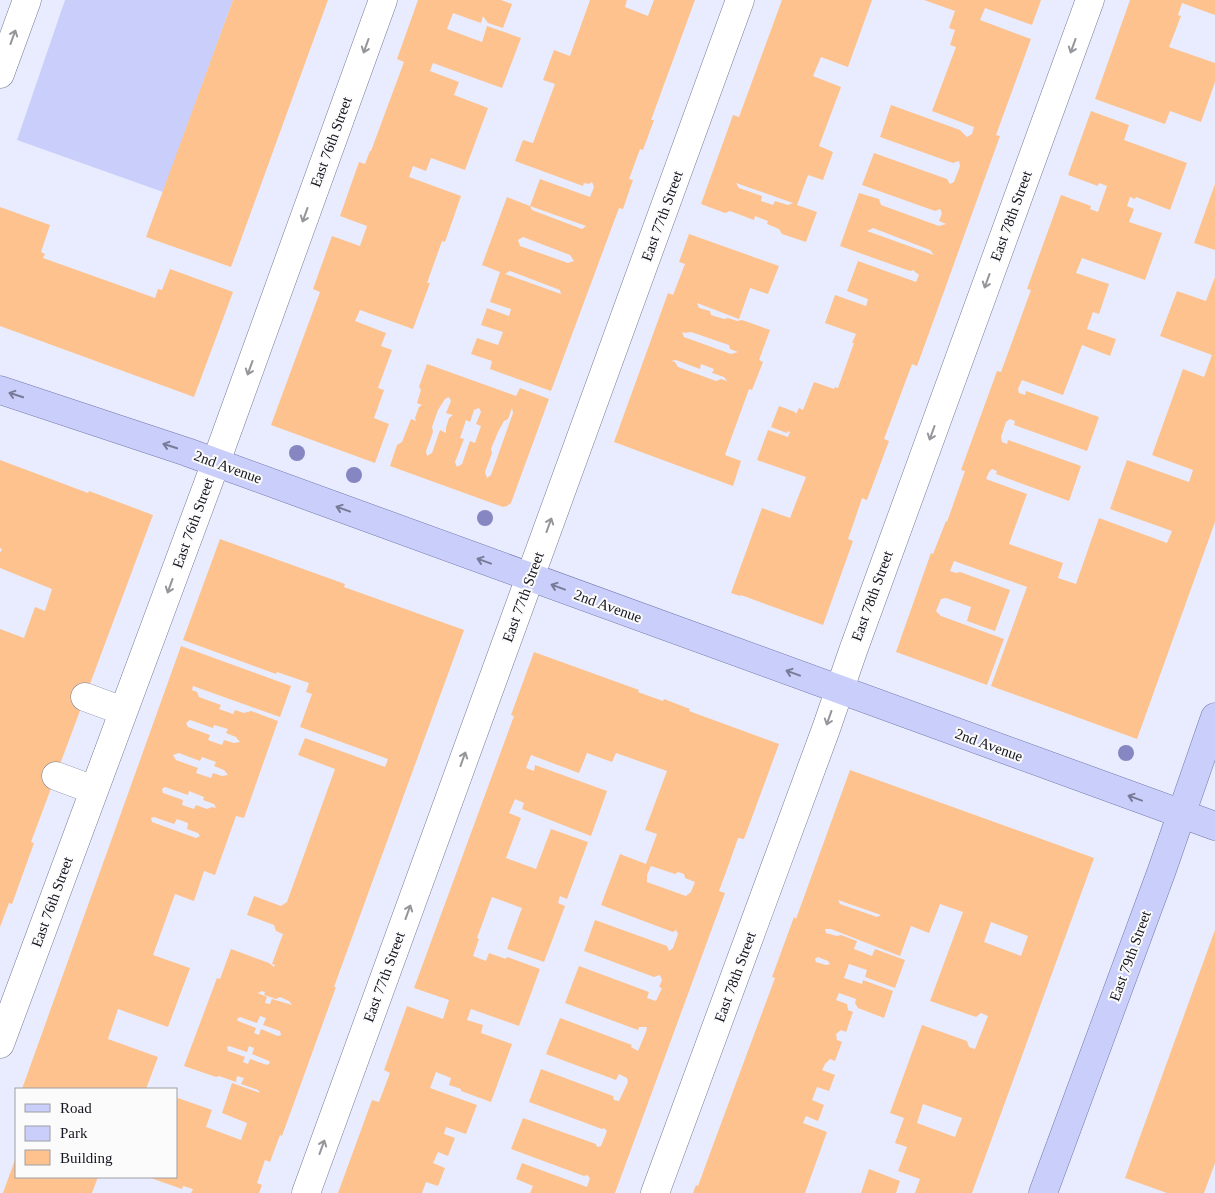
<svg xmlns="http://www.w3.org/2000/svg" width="1215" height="1193" viewBox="0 0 1215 1193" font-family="'Times New Roman',serif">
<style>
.green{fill:#c9cffa}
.building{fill:#fdc28d;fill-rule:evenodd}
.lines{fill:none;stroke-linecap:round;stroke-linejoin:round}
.minor-casing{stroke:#777b95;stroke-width:29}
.major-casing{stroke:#7278ab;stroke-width:29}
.minor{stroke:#fff;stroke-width:28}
.major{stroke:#c9cefa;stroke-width:28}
.tree{fill:#8686c2}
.oneway{stroke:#95969a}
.oneway2{stroke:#787b97}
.labels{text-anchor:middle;stroke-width:4;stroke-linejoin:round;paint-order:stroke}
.street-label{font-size:15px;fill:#14151f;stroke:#fbfbfb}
</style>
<rect width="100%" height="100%" fill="#e9ecfe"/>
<path class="green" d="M65,0H233L163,192L17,140Z"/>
<path class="building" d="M233,0H328L231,267L146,237Z
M418,0H501L512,4L503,28L488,23L483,16L481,23L453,13L447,29L482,42L487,26L521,38L502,88L433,63L430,71L459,82L454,95L488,108L465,170L431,158L426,171L413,166L409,177L461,196L445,242L442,241L427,283H430L413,329L360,310L355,321L386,333L381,346L392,350L378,388L384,390L374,418L389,424L375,463L271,425L320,292L313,289L332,236L360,246L367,226L340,216L359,162L365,164L370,151H371L404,62L397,59Z
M590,0H627L625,7L648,16L654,0H695L651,120H654L643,150L640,149L629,179L633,180L623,209L619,208L551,391L490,369L492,361L471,354L477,338L498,345L503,332L481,325L487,308L509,316L511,309L490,302L500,272L482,265L507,197L530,206L532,210L582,229L586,226L530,206L540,179L590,197L594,187L592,182L589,184L584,183L583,186L515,161L523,140L533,143L555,84L543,80L554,50L570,56ZM523,237L570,255L574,261L568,263L520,246L518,240ZM510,271L560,290L561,294L505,274Z
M782,0H872L848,67L821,57L813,76L841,87L819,146L833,152L823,180L808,175L797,205L817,212L806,242L782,234L779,229L767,224L768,221L755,216L754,220L730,211L725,213L701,204L733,115L739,117ZM736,183L793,203L788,205L775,201L773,205L761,201L762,196L739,188Z
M924,0H1041L1032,25L985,8L980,20L1031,39L996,135L1000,136L933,322L917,366L912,364L884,439L889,441L867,500L862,498L855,519L848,539L853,541L823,625L741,595L740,596L731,593L762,508L790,518L806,477L757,460L768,430L788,437L790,432L788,431L787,433L771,427L779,406L795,412L796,414L799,408L803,410L814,382L834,389L835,387L838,388L854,343H852L856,334L825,323L835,295L866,306L868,299L847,291L858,261L916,282L919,275L913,270L910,271L840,246L859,193L879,199L881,205L939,226L946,224L939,221L942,213L940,209L935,211L862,185L874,153L947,179L950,184L954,182L960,166L959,161L953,163L880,137L891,105L960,130L967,137L972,134L974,127L932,111L956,47L950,45L955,30L949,28L955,11ZM873,228L930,250L934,255L867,231Z
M1130,0H1215V15L1182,3L1178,15L1181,16L1169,47L1215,63V82L1201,122L1170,111L1165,124L1095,99Z
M1091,111L1129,125L1124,140L1187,163L1170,210L1136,197L1135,199L1130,197L1127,206L1134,209L1129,222L1162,233L1145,280L1082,258L1076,273L1109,284L1099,314L1093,312L1087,329L1116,339L1110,356L1082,345L1063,395L1022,380L1018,389L1019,393L1025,395L1026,391L1099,417L1087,451L1014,425L1015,421L1010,419L1006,422L1001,437L1002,442L1007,444L1008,440L1081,466L1069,501L996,474L997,471L992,469L989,472L986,479L1027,494L1009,544L1063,563L1058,578L1076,584L1099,518L1167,543L1172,531L1110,509L1127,460L1189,482L1193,470L1152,455L1183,369L1204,377L1212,355L1160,336L1177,291L1206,301L1215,277V522L1137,739L991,686L1027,587L954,561L950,571L956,573L960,572L1010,590L995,631L967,621L971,607L946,598L941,599L936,611L941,616L1004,639L987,685L896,652L931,553L933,554L946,521L947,522L965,471L961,470L997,371L1001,372L1031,290L1027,289L1061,195L1091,206L1090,209L1098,212L1107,186L1099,183L1098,186L1068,175Z
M1215,184V250L1194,243Z
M0,207L50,225L41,252L45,254L43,258L155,298L158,289L162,290L170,269L233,292L194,397L0,326Z
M689,234L779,266L768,294L750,288L739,319L697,303L699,308L710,311L711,315L724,319L728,318L737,321L742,320L770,330L759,360L763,362L752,390L749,389L725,455L741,461L733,486L614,442L668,293L673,295L685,264L679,262ZM682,332L685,333L691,332L729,345L730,349L738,352L731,354L684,337ZM676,360L700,369L701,364L714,369L712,373L724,377L727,381L721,379L716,381L678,367L675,362L671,361Z
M427,364L516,396L520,388L549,399L511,503L507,506L503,507L390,466L397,445L402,442L411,419L416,421L415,418L419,407L422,405L417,403L421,390L419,387ZM449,397L451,401L446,413L453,415L449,418L446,428V433L440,430L432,453L427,456L426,451L433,432L432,427L438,410L445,399ZM479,408L481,412L476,424L481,426L475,443L470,441L462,464L457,467L455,462L464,439L460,438L466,420L470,422L474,410ZM512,408L513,413L491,475L487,478L485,472L492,453L491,449L498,432L504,421L508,419Z
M0,460L88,493L89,491L153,515L31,842L34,843L12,904L9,903L0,927V629L24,638L35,607L45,611L52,589L0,568V553L2,549L0,548Z
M220,539L345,584L344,587L464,630L334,987H336L282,1136L280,1135L270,1162L265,1160L257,1183L262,1185L259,1193H191L193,1189L183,1186L182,1189L148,1177H176V1103L178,1098L212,1110L206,1127L241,1140L247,1123L222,1113L232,1083L260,1093L258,1090L241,1084L244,1078L237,1076L236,1082L219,1076L216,1077L184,1066L217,978L220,979L231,949L269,963L274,967L275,965L272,964L283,934L276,931L274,925L247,915L254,896L281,906L287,902L335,769L298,755L305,738L385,767L388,759L300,727L312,694L306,692L309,683L277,672L276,674L183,640ZM248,989L258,993L262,991L265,992L264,995L276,999L280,997L289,1001L292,1005L272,999L270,1004L265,1003L267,997ZM260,1016L266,1018L263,1025L280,1031L281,1035L278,1036L261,1029L259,1035L254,1033L256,1028L238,1021L237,1019L240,1017L257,1023ZM229,1046L247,1052L249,1046L254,1048L252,1054L269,1061L270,1063L267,1065L250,1059L248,1064L243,1062L245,1057L228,1051L227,1047Z
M181,646L291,686L280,717L193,686L192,690L197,692L199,697L221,705L219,709L233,714L235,710L244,713L251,711L278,721L244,818L236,816L215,875L204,871L194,901L175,894L153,955L190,968L168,1027L118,1009L108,1039L158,1057L146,1089H22ZM190,720L213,728L214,725L228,729L226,733L236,737L240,742L234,743L224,740L222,745L208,740L210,735L188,727L186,723ZM179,753L200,761L202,757L216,762L214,766L224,770L228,775L222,776L213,773L211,778L196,773L198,768L176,760L173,755ZM165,787L188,795L189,791L204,797L203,800L214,804L216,808L212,807L207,809L196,805L194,809L182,805L183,800L163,793L162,789ZM154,817L174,824L177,819L188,823L187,829L198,833L200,836L196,838L152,822L151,818Z
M534,652L639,690L638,692L663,701L664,699L690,709L689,711L779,744L744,839L738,838L730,861L719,891L725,893L615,1193H530L533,1186L516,1179L522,1163L587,1187L590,1178L587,1175L584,1176L511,1149L523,1118L596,1144L597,1147L601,1146L607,1131L604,1128L602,1129L529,1102L541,1069L613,1096L614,1100L619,1101L628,1082L627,1078L619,1074L616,1080L546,1054L560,1018L632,1045L631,1047L638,1051L646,1032L647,1027H639L638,1030L565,1003L579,966L649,992L647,998L656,1001L662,988L659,987L662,980L660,975L654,977L584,951L595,920L667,946L669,951L673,948L678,934L676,930L673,932L601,905L620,854L646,864L657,834L645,830L667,771L616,753L612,762L587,753L579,773L531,755L526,768L534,771L535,765L607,791L591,836L522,809L524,803L515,799L509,813L521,818L506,858L536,869L551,829L588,842L567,899L560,896L558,903L565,906L544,962L507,949L522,908L492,897L477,938L479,939L473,956L486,961L489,953L506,959L507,957L540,969L519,1026L471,1009L467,1020L483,1025L481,1033L512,1044L491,1102L461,1091V1089L449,1085L451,1078L436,1072L430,1088L477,1105L466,1134L446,1127L444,1134L455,1138L448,1156L438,1152L435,1159L433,1163L445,1168L438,1186L426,1182L422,1193H338L372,1100L379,1102L390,1073L384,1070L407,1006L443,1019L449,1000L414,988L514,716L511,715ZM651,866L675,874L678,872L684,874L685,878L695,882L691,892L686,896L647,882V875Z
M850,770L1094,858L972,1193H915L920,1179L898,1171L907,1147L895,1143L904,1118L890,1113L922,1025L967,1041L969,1047L975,1049L988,1016L981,1013L976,1017L930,1001L963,912L940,904L929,933L911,926L900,956L831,929H825L826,933L837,936L841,935L857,941L854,949L872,956L875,949L905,960L895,988L865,977L867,970L849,964L844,978L862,984L863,980L893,991L884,1018L858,1008L855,1003L856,999L839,993L836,1000L847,1004L848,1010L853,1012L846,1032L841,1030L836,1034L837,1040L842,1042L835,1061L830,1059L825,1064L822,1070L835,1075L829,1091L817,1087L812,1100L824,1105L818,1121L806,1116L803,1123L827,1132L805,1193H693L696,1185L698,1186L709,1156L775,978L772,977L794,917L796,919ZM838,900L881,915L877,917L840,904ZM991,922L1028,936L1021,956L984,942ZM818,957L828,961L830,964L826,965L816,962L815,959ZM923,1104L962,1118L955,1137L917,1123Z
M1215,930V1163L1204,1193H1167L1125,1178Z
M16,1157V1177H98L92,1193H3Z
M869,1169L900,1181L896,1193H861Z"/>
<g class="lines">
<defs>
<path id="minor" d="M0,74L27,0
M85,697L123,711
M56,776L94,790
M0,1044L216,462L383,0
M306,1193L740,0
M655,1193L826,729L854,648L1090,0"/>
<path id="major" d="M0,390L187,452L1215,826
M1043,1193L1162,870L1215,717"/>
</defs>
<use href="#minor" class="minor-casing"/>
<use href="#major" class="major-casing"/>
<use href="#minor" class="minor"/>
<use href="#major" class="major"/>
</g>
<g class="tree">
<circle cx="297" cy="453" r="8"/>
<circle cx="354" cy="475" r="8"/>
<circle cx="485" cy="518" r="8"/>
<circle cx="1126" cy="753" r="8"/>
</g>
<defs><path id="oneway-shaft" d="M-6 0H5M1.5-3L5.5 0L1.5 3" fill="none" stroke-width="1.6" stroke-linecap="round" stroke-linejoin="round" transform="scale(1.25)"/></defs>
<g class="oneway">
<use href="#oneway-shaft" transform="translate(13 37) rotate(-70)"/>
<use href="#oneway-shaft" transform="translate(366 46) rotate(110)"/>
<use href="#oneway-shaft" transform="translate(1073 46) rotate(110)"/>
<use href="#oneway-shaft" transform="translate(305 215) rotate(110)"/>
<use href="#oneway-shaft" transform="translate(987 281) rotate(110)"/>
<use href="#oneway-shaft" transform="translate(250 368) rotate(110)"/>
<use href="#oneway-shaft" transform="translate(932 433) rotate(110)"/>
<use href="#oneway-shaft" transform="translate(549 525) rotate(-70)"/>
<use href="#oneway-shaft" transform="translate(170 586) rotate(110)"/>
<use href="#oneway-shaft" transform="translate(829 718) rotate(109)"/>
<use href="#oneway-shaft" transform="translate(463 759) rotate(-70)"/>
<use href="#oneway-shaft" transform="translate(408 912) rotate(-70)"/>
<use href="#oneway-shaft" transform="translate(322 1147) rotate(-70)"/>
</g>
<g class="oneway2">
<use href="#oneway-shaft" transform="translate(16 395) rotate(-162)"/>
<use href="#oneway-shaft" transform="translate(170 446) rotate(-162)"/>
<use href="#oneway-shaft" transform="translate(343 509) rotate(-160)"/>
<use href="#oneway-shaft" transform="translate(484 561) rotate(-160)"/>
<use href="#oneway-shaft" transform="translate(558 587) rotate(-160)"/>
<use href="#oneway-shaft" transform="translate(793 673) rotate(-160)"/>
<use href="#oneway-shaft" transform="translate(1135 798) rotate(-160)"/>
</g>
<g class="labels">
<g class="street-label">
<text transform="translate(331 142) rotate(-70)" y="5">East 76th Street</text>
<text transform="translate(662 216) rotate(-70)" y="5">East 77th Street</text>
<text transform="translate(1011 216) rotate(-70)" y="5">East 78th Street</text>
<text transform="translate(228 467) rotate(20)" y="5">2nd Avenue</text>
<text transform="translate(193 523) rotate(-70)" y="5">East 76th Street</text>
<text transform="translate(872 596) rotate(-70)" y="5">East 78th Street</text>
<text transform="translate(523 597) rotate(-70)" y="5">East 77th Street</text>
<text transform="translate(608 606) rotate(20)" y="5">2nd Avenue</text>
<text transform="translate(989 745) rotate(20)" y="5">2nd Avenue</text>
<text transform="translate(52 902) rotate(-70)" y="5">East 76th Street</text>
<text transform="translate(1130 956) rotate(-70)" y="5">East 79th Street</text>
<text transform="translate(384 977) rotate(-70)" y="5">East 77th Street</text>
<text transform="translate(735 977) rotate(-70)" y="5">East 78th Street</text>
</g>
</g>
<rect x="15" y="1088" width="162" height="90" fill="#fbfbfb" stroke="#9f9fa3"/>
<rect x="25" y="1104" width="25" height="8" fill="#c9cefa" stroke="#9f9fa3"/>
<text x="60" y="1113" font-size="15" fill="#14151f">Road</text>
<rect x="25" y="1126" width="25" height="15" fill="#c9cffa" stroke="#9f9fa3"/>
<text x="60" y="1138" font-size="15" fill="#14151f">Park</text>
<rect x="25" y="1150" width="25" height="15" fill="#fdc28d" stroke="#9f9fa3"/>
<text x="60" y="1163" font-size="15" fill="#14151f">Building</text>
</svg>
